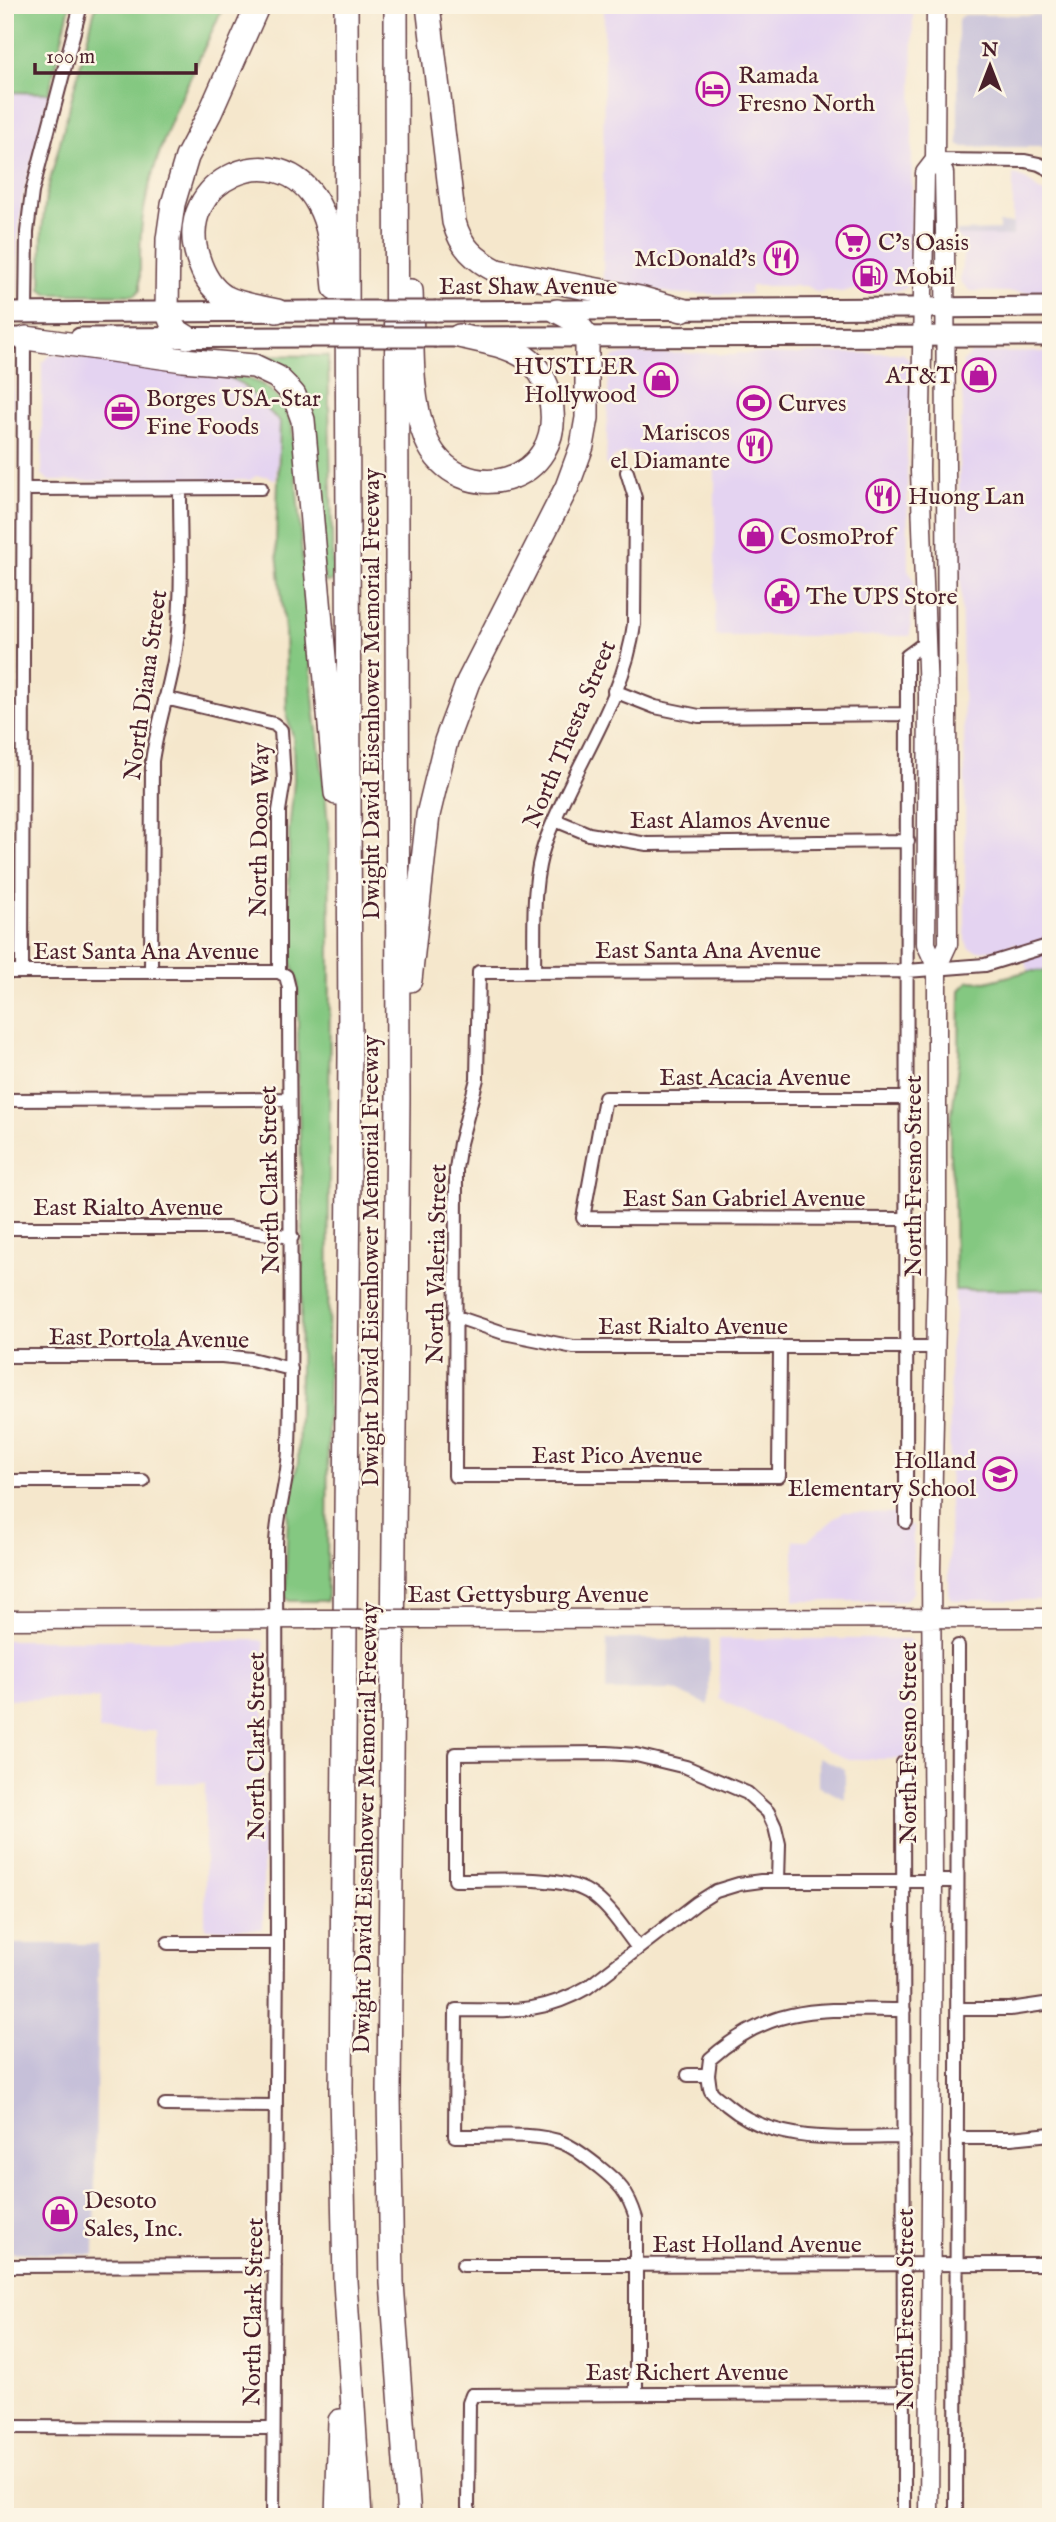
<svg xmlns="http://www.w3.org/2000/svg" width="1056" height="2522" viewBox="0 0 1056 2522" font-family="'IM FELL English',serif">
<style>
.built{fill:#e4d3f1}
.industrial{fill:#c6c0d9}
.green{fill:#84c881;stroke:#677456;stroke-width:2}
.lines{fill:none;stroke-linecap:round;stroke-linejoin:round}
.street-casing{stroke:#643d43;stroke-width:16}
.secondary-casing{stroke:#643d43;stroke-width:21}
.primary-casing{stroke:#643d43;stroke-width:23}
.highway-casing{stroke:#643d43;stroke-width:26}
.street{stroke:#fff;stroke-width:12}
.secondary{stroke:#fff;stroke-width:18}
.primary{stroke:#fff;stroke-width:19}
.highway{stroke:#fff;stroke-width:23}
.secondary-bridge-casing{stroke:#643d43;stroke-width:21;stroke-linecap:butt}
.primary-bridge-casing{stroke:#643d43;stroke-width:23;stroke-linecap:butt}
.secondary-bridge{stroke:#fff;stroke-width:18}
.primary-bridge{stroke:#fff;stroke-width:19}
.labels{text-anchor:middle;stroke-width:5;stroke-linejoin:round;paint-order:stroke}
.poi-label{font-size:24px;fill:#4a1f2b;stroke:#fcf5e5;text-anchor:start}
.street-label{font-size:24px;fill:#4a1f2b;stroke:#fcf5e5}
</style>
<rect width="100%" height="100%" fill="#fcf5e5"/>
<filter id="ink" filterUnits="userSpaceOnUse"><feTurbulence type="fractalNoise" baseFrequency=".0143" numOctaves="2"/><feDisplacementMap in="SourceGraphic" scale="14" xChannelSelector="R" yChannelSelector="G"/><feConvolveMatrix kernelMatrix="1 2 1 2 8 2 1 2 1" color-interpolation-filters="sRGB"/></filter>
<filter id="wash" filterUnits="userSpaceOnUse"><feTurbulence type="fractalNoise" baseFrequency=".00686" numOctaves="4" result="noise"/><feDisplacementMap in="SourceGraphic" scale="28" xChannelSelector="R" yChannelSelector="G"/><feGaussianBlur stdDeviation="1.57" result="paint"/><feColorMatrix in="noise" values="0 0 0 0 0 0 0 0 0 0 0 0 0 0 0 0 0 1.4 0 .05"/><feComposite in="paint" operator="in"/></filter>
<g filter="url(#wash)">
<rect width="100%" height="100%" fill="#f5e7cc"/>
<path class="built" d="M604,5H913L911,282L903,290H849L842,292L824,290L818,292L806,286H751L750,294H676L603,280Z
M5,92L49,93L22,200L17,245V289L11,295H5Z
M1013,174L1027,180L1041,192L1051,194V293L970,291L960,281L963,256L961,240L957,236H1013Z
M1051,352V971H1029L1016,943L1000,949L977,951L969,948L965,940V782L959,487L960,427L963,413L962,385L964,383V367L962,363L972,353Z
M717,353L719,355H736L737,353L794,355L806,353H903L912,362V407L908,418L907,446L908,569L914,580L910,636H715V461L645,462L638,454L626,452L613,458L608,466L606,465L609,363L615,357L626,354Z
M50,355H66L222,374L234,378L280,422L276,480L267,476H256L250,480L49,481L42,474V363Z
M5,356L13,363V465H5Z
M1051,1289V1600H953L949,1596L950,1351L955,1320V1290Z
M843,1512L896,1513V1525H913V1593L904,1601H794V1540H808Z
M719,1639H909L914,1644L916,1759H847L719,1699Z
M5,1640H260L264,1642L263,1929H205V1783H156V1731H99V1699H5Z"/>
<path class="industrial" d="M965,15H1051V147H964L958,144V22L959,18Z
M999,223H1013V236H957V231L999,230Z
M607,1639H709V1705L673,1690L606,1691Z
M818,1757L845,1769V1799L818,1786Z
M5,1944H98L94,2255L5,2252Z"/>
<path class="green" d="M5,5H70L49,93L5,92Z
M96,5H224C195,70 159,135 145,204C139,232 140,261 140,290L135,295L48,294L41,289L42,230L46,196Z
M248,355L328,356L333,581L325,582L285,370L268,360Z
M222,374C260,378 278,388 292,425L314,708L325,791L329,837L330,943L327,1601H289L285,1597L288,1511L298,1462L303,1216L298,1087V982L291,961L289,946V833L294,781L293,736L287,718L285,631L276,543L280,422L242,384Z
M1029,971H1051V1289L955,1290L954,1190L950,1158V1129L959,1056L960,990L969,981L986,982Z"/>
</g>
<g filter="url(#ink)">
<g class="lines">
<defs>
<path id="street" d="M935,160L1025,161L1039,164L1051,170
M26,313L27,232L32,192L81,5
M24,489L261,488
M614,691L655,707L699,716L907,714
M165,698L274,724L281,730L284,780L279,811V972
M555,820L589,834L647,844L908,841
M151,971L152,761C157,727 168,694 174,661C184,605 180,546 180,489
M534,971C535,928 531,883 545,843C571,770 625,700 634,624L635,498L627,472
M5,972H279L286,976L289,988C289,1142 293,1295 289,1449C288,1481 277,1511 276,1544L277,1943L273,2517
M22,972L24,338
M905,1098H605L583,1218L905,1219
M5,1100L289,1099
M5,1228H227L292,1237
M454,1316L504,1333L574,1347H936
M780,1348L779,1476H455L456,1169L460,1143L477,1079L479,972L907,971L985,965L1051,945
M5,1356H222L251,1359L291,1369
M5,1481H143
M906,1522L907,656L926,642
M903,1763L904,2517
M168,1943H277
M638,1948C623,1929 609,1905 588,1892C559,1874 490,1881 455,1880V1754L607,1753L636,1755L686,1767L747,1793L768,1812L775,1827L779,1844L778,1881
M957,2009H1010L1051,2003
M688,2075H708L710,2059C774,2002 824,2010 904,2010
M708,2075C709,2079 709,2087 711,2091C714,2096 723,2101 727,2105C776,2146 845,2137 904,2137
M165,2105L276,2106
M956,2138H1011L1051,2134
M463,2265L1051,2264
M5,2266L275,2265
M636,2393V2218C628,2192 619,2183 599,2167C587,2158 576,2148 563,2143C533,2131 487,2137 455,2136L456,2010C509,2010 540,2015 588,1987L697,1903L716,1891L739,1884L761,1881H957
M5,2427L273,2428
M471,2517L468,2507L469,2403L472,2395L904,2393
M956,2517L958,1646"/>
<path id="secondary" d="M935,160L925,173L920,471L928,695L926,944L937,968
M422,1619L1051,1618
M5,1620L315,1619
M929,2517L933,1881L931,1569L937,1268V968L948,944L945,229L944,173L935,160L936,5"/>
<path id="primary" d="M436,311L1051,307
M5,313L310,311
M436,337L1051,336
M5,338H39
M80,338L310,337"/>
<path id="highway" d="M346,5L350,1055L341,2091L345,2281L360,2517
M396,5L398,1098L389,2093L392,2283L409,2517
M428,5L454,222C461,247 474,259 497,271L640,298L682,310
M411,291C413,338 408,394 426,439C457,512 570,486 550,397C547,382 538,366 525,357C506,345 481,341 459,336
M277,311C260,307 240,305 225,297C210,288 203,274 198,258C172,180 279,132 318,204C332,229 332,260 335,288
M187,337L174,329L167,311L168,239L173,204L187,157L210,113L258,5
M26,338L183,360L254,366L277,377L287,387L294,395L303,420L336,793
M410,980L428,815L446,741L468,682L567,487L582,446L587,418V336L574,320L557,311
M337,2517L340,2421"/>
</defs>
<use href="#street" class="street-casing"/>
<use href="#secondary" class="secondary-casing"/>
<use href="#primary" class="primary-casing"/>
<use href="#highway" class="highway-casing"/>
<use href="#street" class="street"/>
<use href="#secondary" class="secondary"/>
<use href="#primary" class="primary"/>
<use href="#highway" class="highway"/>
<defs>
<path id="secondary-bridge" d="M315,1619H422"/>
<path id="primary-bridge" d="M310,311H436
M310,337H436"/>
</defs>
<use href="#secondary-bridge" class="secondary-bridge-casing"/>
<use href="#primary-bridge" class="primary-bridge-casing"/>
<use href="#secondary-bridge" class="secondary-bridge"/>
<use href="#primary-bridge" class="primary-bridge"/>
</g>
</g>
<defs>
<symbol id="hotel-ring" viewBox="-11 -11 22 22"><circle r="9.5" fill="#fcf5e5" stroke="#b5179e" stroke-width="1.5"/><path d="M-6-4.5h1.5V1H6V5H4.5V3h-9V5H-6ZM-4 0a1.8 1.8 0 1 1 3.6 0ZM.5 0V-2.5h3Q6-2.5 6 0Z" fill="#b5179e"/></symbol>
<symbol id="supermarket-ring" viewBox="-11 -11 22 22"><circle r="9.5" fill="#fcf5e5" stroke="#b5179e" stroke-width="1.5"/><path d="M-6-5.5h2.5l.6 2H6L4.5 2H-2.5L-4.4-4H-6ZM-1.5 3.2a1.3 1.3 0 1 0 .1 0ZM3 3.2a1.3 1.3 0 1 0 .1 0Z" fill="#b5179e"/></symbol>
<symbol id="restaurant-ring" viewBox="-11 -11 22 22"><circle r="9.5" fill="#fcf5e5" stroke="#b5179e" stroke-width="1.5"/><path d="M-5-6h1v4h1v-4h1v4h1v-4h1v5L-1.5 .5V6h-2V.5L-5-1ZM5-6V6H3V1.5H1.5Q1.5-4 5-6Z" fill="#b5179e"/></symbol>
<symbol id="fuel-ring" viewBox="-11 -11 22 22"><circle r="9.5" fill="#fcf5e5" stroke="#b5179e" stroke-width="1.5"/><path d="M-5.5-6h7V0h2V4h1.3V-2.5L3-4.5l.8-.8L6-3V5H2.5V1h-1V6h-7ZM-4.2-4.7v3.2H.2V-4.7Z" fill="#b5179e"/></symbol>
<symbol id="shop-ring" viewBox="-11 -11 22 22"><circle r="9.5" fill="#fcf5e5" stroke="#b5179e" stroke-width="1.5"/><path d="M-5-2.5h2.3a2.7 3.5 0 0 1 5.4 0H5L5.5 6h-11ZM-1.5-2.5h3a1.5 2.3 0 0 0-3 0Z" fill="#b5179e"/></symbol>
<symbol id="stadium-ring" viewBox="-11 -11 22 22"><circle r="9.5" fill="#fcf5e5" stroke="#b5179e" stroke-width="1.5"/><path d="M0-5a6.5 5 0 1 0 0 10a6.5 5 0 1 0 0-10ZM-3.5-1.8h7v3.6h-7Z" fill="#b5179e"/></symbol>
<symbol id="office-ring" viewBox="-11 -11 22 22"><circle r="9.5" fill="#fcf5e5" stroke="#b5179e" stroke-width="1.5"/><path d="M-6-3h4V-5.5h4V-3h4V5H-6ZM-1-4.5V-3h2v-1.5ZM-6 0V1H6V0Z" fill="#b5179e"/></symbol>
<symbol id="civic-ring" viewBox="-11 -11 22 22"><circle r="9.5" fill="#fcf5e5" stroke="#b5179e" stroke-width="1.5"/><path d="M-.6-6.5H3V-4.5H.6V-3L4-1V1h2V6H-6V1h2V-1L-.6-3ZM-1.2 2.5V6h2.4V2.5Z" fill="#b5179e"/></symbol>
<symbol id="school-ring" viewBox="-11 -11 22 22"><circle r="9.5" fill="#fcf5e5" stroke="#b5179e" stroke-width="1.5"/><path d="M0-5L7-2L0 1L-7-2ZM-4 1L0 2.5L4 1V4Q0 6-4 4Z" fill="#b5179e"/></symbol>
</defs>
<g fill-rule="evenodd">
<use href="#hotel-ring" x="694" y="70" width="38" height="38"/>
<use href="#supermarket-ring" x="834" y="223" width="38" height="38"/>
<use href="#restaurant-ring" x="762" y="239" width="38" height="38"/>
<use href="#fuel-ring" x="851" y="257" width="38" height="38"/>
<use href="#shop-ring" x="960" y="356" width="38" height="38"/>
<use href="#shop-ring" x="642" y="361" width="38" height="38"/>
<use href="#stadium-ring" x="735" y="384" width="38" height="38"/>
<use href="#office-ring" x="103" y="393" width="38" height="38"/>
<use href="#restaurant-ring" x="736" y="427" width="38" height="38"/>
<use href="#restaurant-ring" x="864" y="477" width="38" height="38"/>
<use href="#shop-ring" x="737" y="517" width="38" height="38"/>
<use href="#civic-ring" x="763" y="577" width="38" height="38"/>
<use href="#school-ring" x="981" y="1455" width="38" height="38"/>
<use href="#shop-ring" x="41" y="2195" width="38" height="38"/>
</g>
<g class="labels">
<g class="poi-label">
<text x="738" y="83">Ramada<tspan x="738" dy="28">Fresno North</tspan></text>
<text x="878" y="250">C's Oasis</text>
<text x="756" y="266" text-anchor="end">McDonald's</text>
<text x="894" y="284">Mobil</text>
<text x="636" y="374" text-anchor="end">HUSTLER<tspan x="636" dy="28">Hollywood</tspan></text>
<text x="954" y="383" text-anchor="end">AT&amp;T</text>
<text x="146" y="406">Borges USA-Star<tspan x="146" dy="28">Fine Foods</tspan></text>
<text x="778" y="411">Curves</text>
<text x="730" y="440" text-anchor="end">Mariscos<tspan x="730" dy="28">el Diamante</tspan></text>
<text x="908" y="504">Huong Lan</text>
<text x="780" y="544">CosmoProf</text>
<text x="806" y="604">The UPS Store</text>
<text x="976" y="1468" text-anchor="end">Holland<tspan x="976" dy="28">Elementary School</tspan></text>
<text x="84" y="2208">Desoto<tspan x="84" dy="28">Sales, Inc.</tspan></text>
</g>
<g class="street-label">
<text x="528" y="294">East Shaw Avenue</text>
<text transform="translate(145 685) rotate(-82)" y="8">North Diana Street</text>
<text transform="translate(371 694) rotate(-90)" y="8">Dwight David Eisenhower Memorial Freeway</text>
<text transform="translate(569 734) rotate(-67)" y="8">North Thesta Street</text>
<text x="730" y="828">East Alamos Avenue</text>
<text transform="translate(259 830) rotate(-89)" y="8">North Doon Way</text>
<text x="708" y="958">East Santa Ana Avenue</text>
<text x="146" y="959">East Santa Ana Avenue</text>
<text x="755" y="1085">East Acacia Avenue</text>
<text transform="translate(913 1176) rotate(-90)" y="8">North Fresno Street</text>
<text transform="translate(269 1180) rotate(-91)" y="8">North Clark Street</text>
<text x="744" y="1206">East San Gabriel Avenue</text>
<text x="128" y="1215">East Rialto Avenue</text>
<text transform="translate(370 1261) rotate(-90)" y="8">Dwight David Eisenhower Memorial Freeway</text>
<text transform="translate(436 1264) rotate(-89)" y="8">North Valeria Street</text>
<text x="693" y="1334">East Rialto Avenue</text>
<text transform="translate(149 1338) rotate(1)" y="8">East Portola Avenue</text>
<text x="617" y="1463">East Pico Avenue</text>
<text x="528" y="1602">East Gettysburg Avenue</text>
<text transform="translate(908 1743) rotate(-90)" y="8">North Fresno Street</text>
<text transform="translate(256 1746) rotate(-90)" y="8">North Clark Street</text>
<text transform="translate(365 1828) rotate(-89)" y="8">Dwight David Eisenhower Memorial Freeway</text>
<text x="757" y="2252">East Holland Avenue</text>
<text transform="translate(905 2309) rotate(-90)" y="8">North Fresno Street</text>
<text transform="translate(253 2312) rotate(-89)" y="8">North Clark Street</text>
<text x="687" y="2380">East Richert Avenue</text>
</g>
</g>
<rect width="1056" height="2522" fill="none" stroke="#fcf5e5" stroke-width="28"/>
<g transform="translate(990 66)" stroke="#fcf5e5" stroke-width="5" paint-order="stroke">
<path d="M0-5L12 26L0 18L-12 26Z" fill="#4a1f2b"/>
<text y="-10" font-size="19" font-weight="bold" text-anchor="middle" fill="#4a1f2b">N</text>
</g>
<path d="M35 63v10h161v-10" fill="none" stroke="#4a1f2b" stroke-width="3.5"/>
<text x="46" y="63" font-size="21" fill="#4a1f2b" stroke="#fcf5e5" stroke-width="5" paint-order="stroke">100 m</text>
</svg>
